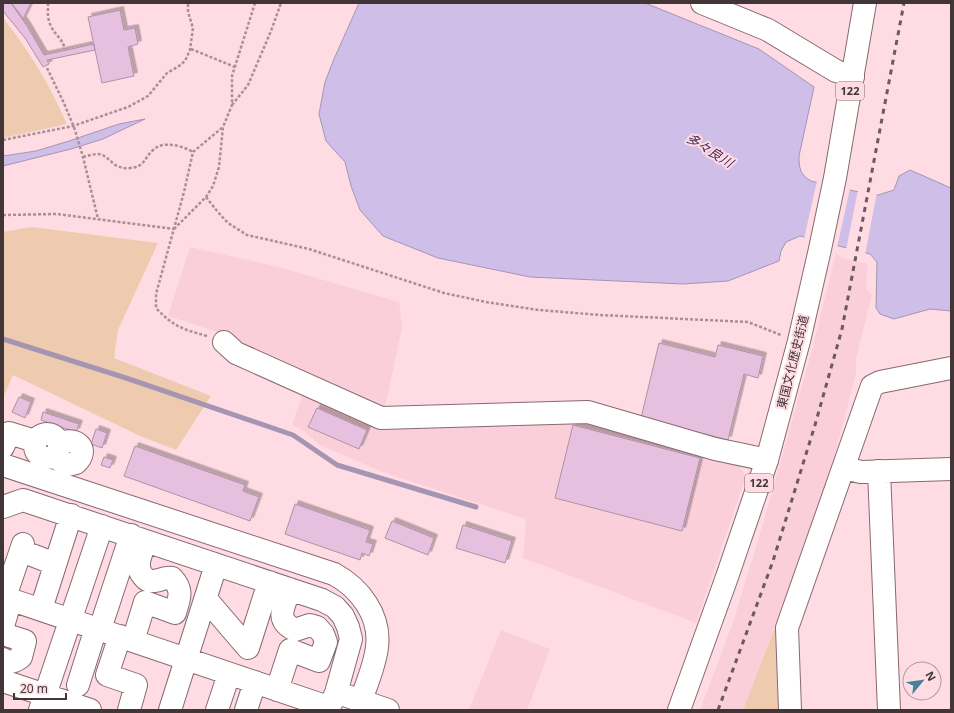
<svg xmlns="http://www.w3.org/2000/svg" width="954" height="713" viewBox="0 0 954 713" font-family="'Noto Sans','Noto Sans JP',sans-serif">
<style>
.built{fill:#facfd9}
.green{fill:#eecbaf}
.water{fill:#cfbee8;stroke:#a595b3}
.pier{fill:#ffdce4}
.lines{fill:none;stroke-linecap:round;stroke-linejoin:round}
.stream{stroke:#a595b3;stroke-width:5}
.building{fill:#e8c0df;stroke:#ab92a5;filter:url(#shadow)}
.minor-casing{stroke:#886971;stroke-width:24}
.highway-casing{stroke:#886971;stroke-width:24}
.path{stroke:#a89095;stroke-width:2.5;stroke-dasharray:3 2;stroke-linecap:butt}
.minor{stroke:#fff;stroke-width:22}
.highway{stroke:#fff;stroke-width:22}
.rail{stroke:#6c5a5e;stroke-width:3;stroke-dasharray:5 5;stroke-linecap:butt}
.labels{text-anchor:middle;stroke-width:4;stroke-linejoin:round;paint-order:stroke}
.shield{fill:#ffdce4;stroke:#7b676c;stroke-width:1}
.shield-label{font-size:11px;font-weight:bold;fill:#423538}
.street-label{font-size:12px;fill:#423538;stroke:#ffdce4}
.water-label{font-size:13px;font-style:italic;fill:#432a5e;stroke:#ffdce4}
</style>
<defs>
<filter id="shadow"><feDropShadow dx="3.5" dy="-3.5" stdDeviation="0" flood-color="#0004"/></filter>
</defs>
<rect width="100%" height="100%" fill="#ffdce4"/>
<path class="built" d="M190,247L279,267L399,302L402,328L384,412L236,345L227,335L168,316Z
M836,253L843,258L868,264L866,288L872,295L856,359V374L832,464L774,630L743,710H700L733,622L763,524L812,350Z
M303,393L381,428L583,420L737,463L746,476L696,623L523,558L526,519L382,472L320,445L301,429L292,425Z
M501,630L550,649L527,710H469Z"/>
<path class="green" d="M3,18C30,51 50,86 67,124L3,138Z
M32,227L158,243L118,330L114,358L211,396L176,450L140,436L13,375L3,398V232Z
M774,630L778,631L782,710H743Z"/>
<path class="water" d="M359,3H645L759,49L814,87L799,156C799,168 800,175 811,181L854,191L878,195L894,190L899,176L910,170L951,188V311L930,309L894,319L880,314L876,308L877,262L870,254L800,236L786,242L781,251L779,261L728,281L683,284L530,277L438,258L383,236L360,210L351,186L345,162L326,141L319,114L325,82L334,59Z
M145,119L103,139L71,149L3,166V156L36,151L69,141L119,124Z"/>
<path class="pier" d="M817,181L850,188L837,248L804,239Z
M858,190L877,192L865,255L846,250Z"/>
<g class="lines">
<path class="stream" d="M3,339L126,378L293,435L337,465L476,507"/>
</g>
<path class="building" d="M3,3H11L27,26L44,55L94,44L95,50L47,60L49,64L43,67L25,38L3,11Z
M11,3H31L23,19L17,10Z
M120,10L124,30L135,28L138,44L128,47L134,76L102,83L88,17Z
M659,343L715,357L718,345L763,356L758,378L744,374L728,440L641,418Z
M19,397L31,402L25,418L12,412Z
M317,408L367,430L359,449L308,427Z
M43,412L79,424L76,432L41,420Z
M573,425L700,458L682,531L555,498Z
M96,429L107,433L102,448L91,444Z
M135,446L245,485L243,491L259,497L250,521L124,476Z
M104,457L113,460L110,468L101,465Z
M295,504L370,530L366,542L373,544L369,556L362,553L360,560L285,534Z
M392,521L434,538L428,555L385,538Z
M463,525L512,541L505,563L456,548Z"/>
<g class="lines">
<defs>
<path id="minor" d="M702,3L768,30L836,71L853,77
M224,342L236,353L381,418L588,412L715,449L767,460
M35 446a12 12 0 1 1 24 0a12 12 0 1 1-24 0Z
M3,447L9,433L35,441
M56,454L59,460L67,465L76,463C90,450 77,435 59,444
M3,465L334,574C360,588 381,616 377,647C375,665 367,683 361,700
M844,468L861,472L951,469
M879,471L889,710
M3,507L23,500L322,600L335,607L343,616L348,627L351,639L336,693L328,710
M32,555L55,564
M3,597L328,707
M5,597L23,544
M206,599L248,648L269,582
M41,609L71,515
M3,626L11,599
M100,629L131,535
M3,634L25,641L21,657C14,662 10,664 3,659
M120,636L107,675L136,685L129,710
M133,641L145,602L175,613C179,598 184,591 172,578C164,577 162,580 154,581C149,582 146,580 143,576C134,566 142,552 146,541
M3,681L90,710
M78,685L96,628
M277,690L290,650L319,661L326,642L323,634L317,627L310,625L295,630C274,620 284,606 290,589
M347,696L388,710
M40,710L102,526
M170,710L216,565
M217,710L229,674
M246,710L255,682
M790,710L787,628L872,386L880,382L951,368"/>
<path id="highway" d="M679,710L727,577L767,460L799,341L820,249L835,178L865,3"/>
</defs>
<use href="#minor" class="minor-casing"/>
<use href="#highway" class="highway-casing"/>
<path class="path" d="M48,3C48,11 47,19 51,26C55,35 62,38 65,49
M191,49L235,67
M47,68L63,101L74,127L83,157L98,219
M232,105L248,85L271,31L281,3
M3,140L73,126L128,107L148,96L167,73L179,66L185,61L190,50L193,28L188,12V3
M83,157C88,156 93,154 98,154C110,155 112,170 130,168C145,167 144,158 153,150C163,140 183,146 193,152
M206,197L217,211L228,223L247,235L309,249L444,293L486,302L539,310L600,315L748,322L781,335
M3,215L57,214L174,229
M174,229L206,197L213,186L219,167L223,127L232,105V76L255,3
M207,336C182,329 174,327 156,308V294L184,192L193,152L223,127"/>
<use href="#minor" class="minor"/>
<use href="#highway" class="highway"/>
<path class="rail" d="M718,710L773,561L815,425L842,329L904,3"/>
</g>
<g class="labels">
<g class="shield">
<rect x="836" y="82" width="28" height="18" rx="3"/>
<rect x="745" y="474" width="28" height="18" rx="3"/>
</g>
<g class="shield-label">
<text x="850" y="95">122</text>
<text x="759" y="487">122</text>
</g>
<g class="street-label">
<text transform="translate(793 362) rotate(-76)" y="4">東国文化歴史街道</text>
</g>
<g class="water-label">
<text transform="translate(710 150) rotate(32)" y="5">多々良川</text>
</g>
</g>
<rect width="954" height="713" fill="none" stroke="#423538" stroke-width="8"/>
<g transform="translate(922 681) rotate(61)"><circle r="19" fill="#ffdce4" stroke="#b3999f"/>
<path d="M0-3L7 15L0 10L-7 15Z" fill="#428495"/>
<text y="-6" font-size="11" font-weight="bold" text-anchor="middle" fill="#423538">N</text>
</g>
<path d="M14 693v6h52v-6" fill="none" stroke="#423538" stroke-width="2"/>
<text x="20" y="693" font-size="12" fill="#423538" stroke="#ffdce4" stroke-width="3" paint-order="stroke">20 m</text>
</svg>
